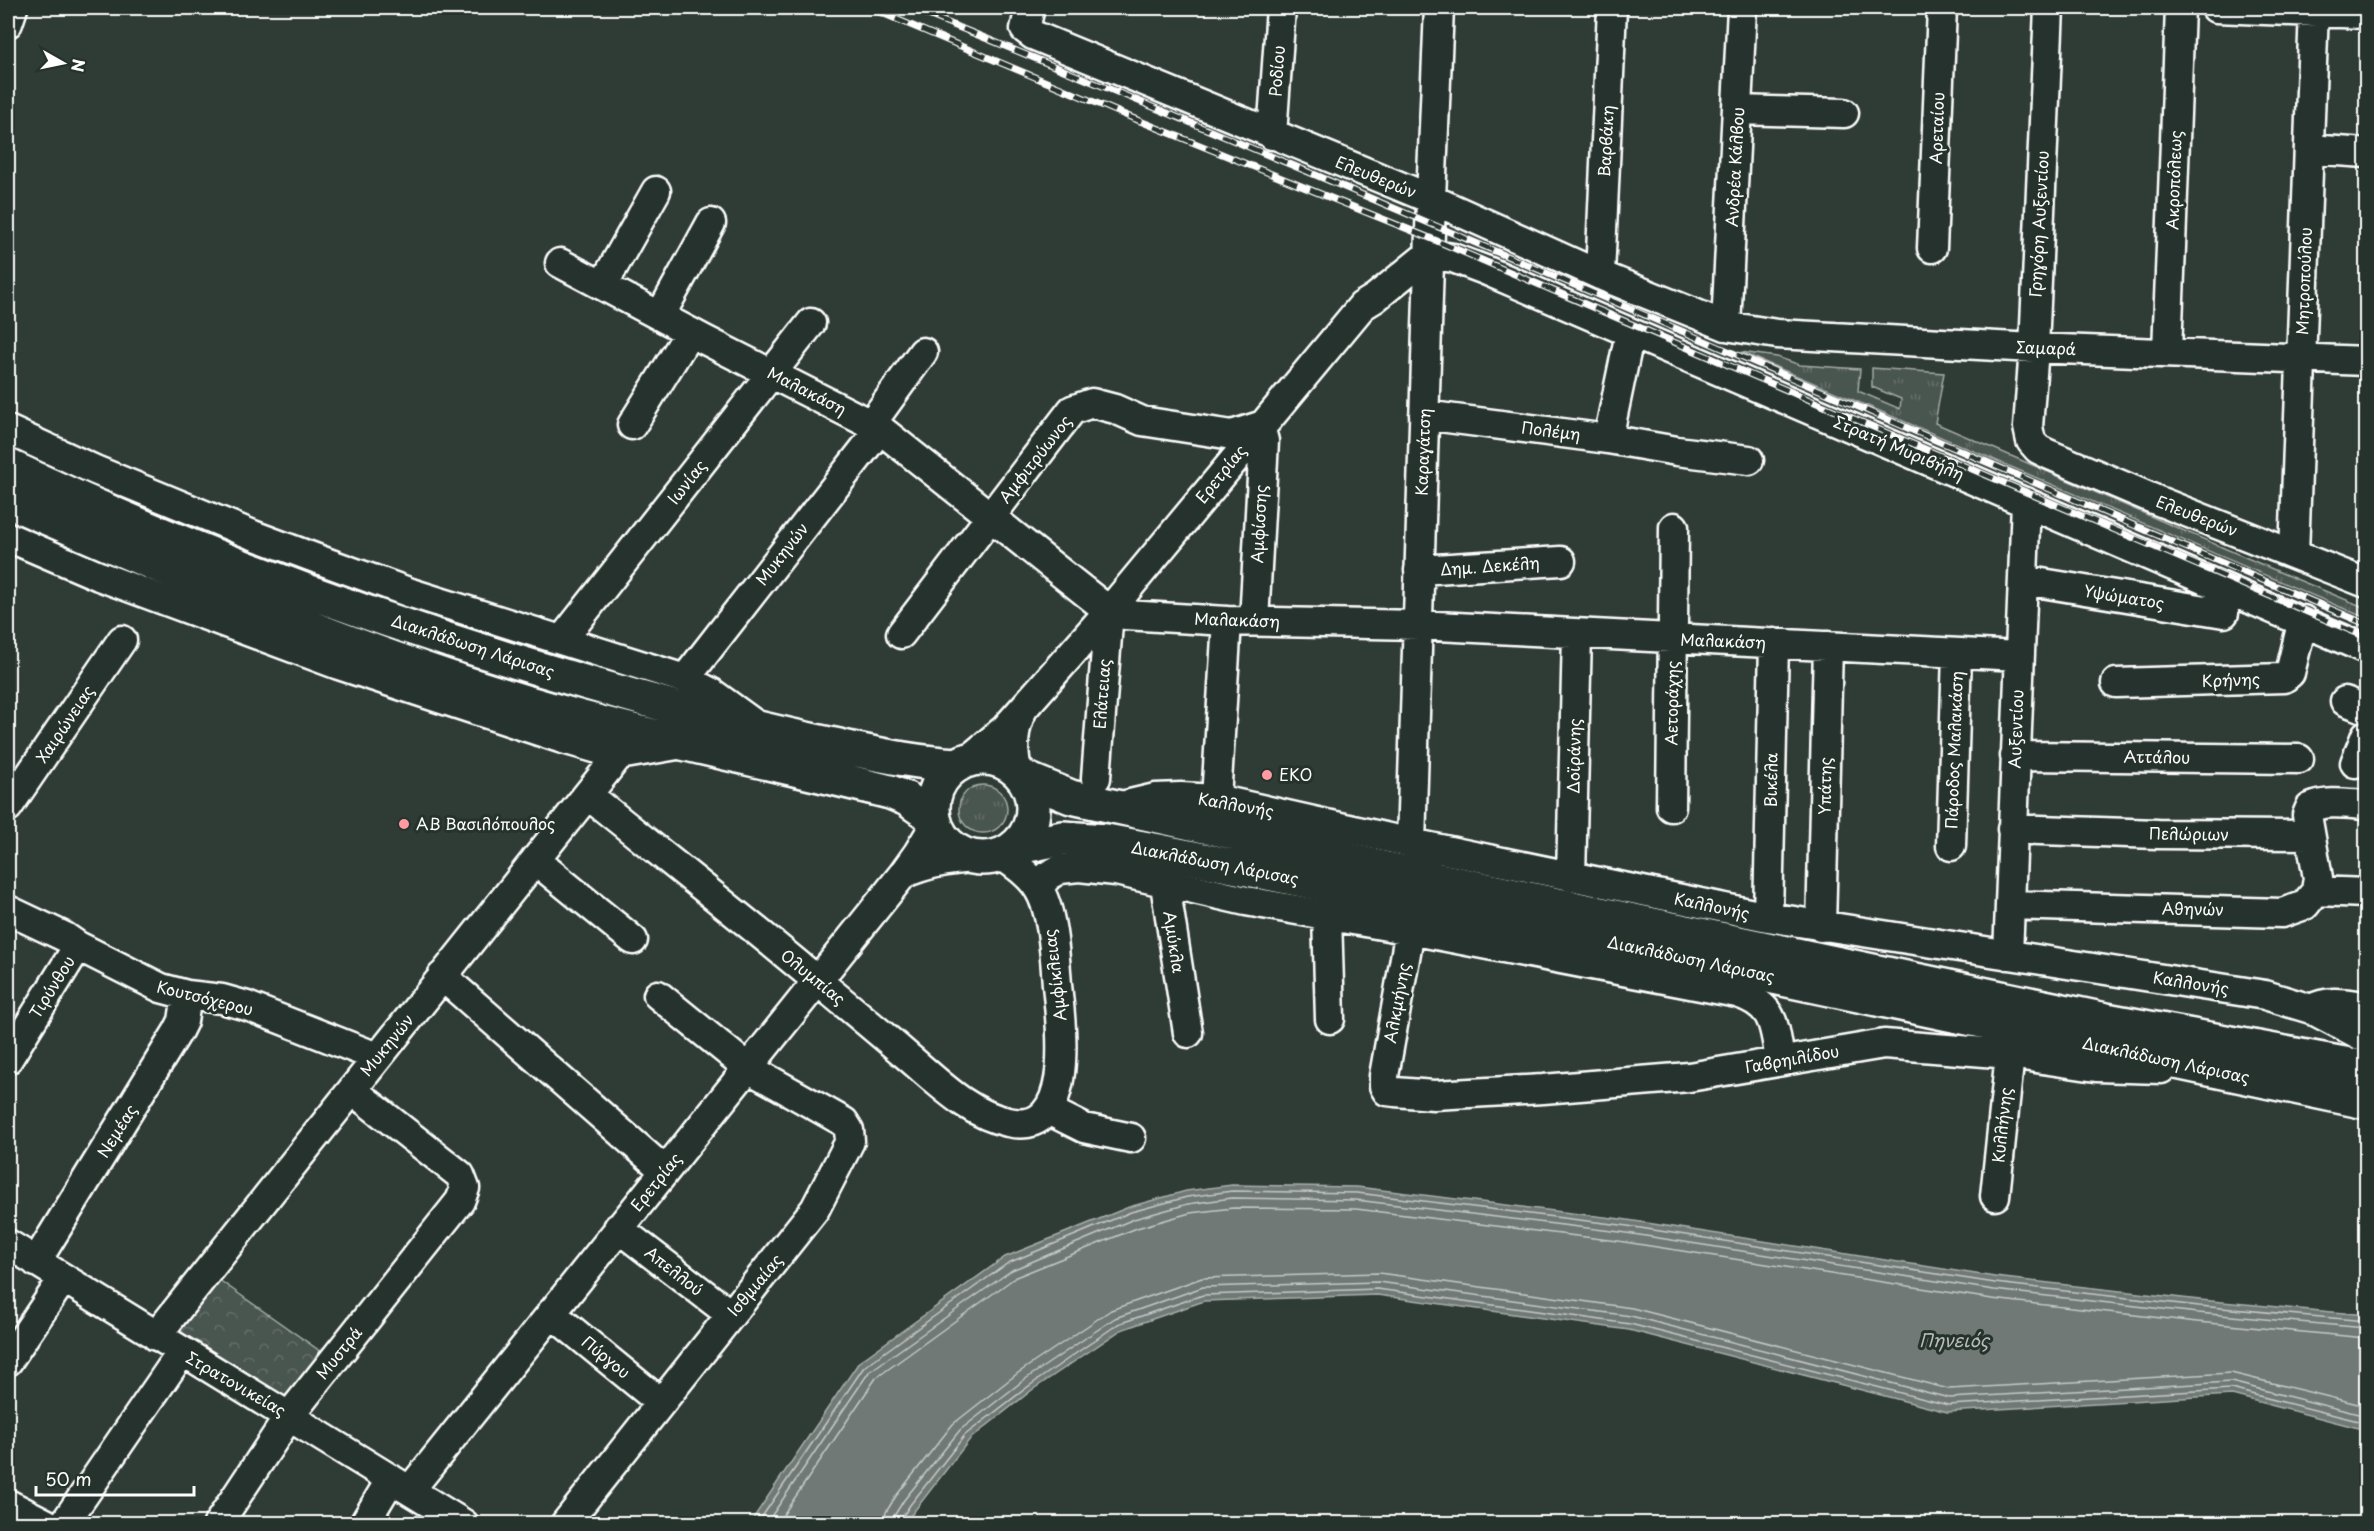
<svg xmlns="http://www.w3.org/2000/svg" width="2374" height="1531" viewBox="0 0 2374 1531" font-family="'Playpen Sans',sans-serif">
<style>
.grass{fill:url(#grass-tufts);stroke:#a4aaa7;stroke-width:1.5}
.forest{fill:url(#forest-crowns);stroke:#a4aaa7;stroke-width:1.5}
.water{fill:#707975;stroke:#a9afac;stroke-width:1.5}
.lines{fill:none;stroke-linecap:round;stroke-linejoin:round}
.shore{stroke:#c6c9c8;stroke-width:1.5}
.minor-casing{stroke:#fff;stroke-width:33}
.major-casing{stroke:#fff;stroke-width:38}
.minor{stroke:#26332d;stroke-width:28}
.major{stroke:#26332d;stroke-width:33}
.rail-casing{stroke:#fff;stroke-width:7}
.rail{stroke:#26332d;stroke-width:4.5;stroke-dasharray:14;stroke-linecap:butt}
.poi-dot{fill:#ff9aa2;stroke:#26332d;stroke-width:2}
.labels{text-anchor:middle;stroke-width:6;stroke-linejoin:round;paint-order:stroke}
.street-label{font-size:16px;fill:#fff;stroke:#26332d}
.poi-label{font-size:16px;fill:#fff;stroke:#26332d;text-anchor:start}
.water-label{font-size:18px;font-style:italic;fill:#b8bcba;stroke:#26332d}
</style>
<defs>
<pattern id="grass-tufts" width="24" height="20" patternUnits="userSpaceOnUse" patternTransform="scale(1.5)"><rect width="24" height="20" fill="#4a544f"/><path d="M3 7l-1-3M5 7V3M7 7l1-3M15 17l-1-3M17 17v-4M19 17l1-3" fill="none" stroke="#656e69"/></pattern>
<pattern id="forest-crowns" width="20" height="18" patternUnits="userSpaceOnUse" patternTransform="scale(1.5)"><rect width="20" height="18" fill="#4a544f"/><path d="M2 6a3 3 0 1 1 6 0M12 15a3 3 0 1 1 6 0" fill="none" stroke="#656e69"/></pattern>
</defs>
<rect width="100%" height="100%" fill="#2f3b35"/>
<filter id="ink" filterUnits="userSpaceOnUse"><feTurbulence type="fractalNoise" baseFrequency=".0167" numOctaves="2"/><feDisplacementMap in="SourceGraphic" scale="12" xChannelSelector="R" yChannelSelector="G"/><feConvolveMatrix kernelMatrix="1 2 1 2 8 2 1 2 1" color-interpolation-filters="sRGB"/></filter>
<g filter="url(#ink)">
<path class="grass" d="M1741,352L1777,357L1800,365L1860,369L1858,391L1900,409L1901,399L1872,387V368L1944,373L1935,423L2284,574L2366,608V618Z
M959 809a24 24 0 1 1 48 0a24 24 0 1 1-48 0Z"/>
<path class="forest" d="M215,1277L327,1356L288,1406L170,1335Z"/>
<path class="water" d="M1232,1185L1357,1187L1621,1219L1995,1277L2200,1300L2366,1315V1430L2232,1395L1947,1412L1629,1330L1377,1295L1204,1301L1121,1330L1032,1390L970,1439L905,1523H750L859,1362L1005,1257L1129,1207L1186,1191Z"/>
<g class="lines">
<path class="shore" d="M757,1524L864,1367L1008,1263L1131,1212L1187,1197L1232,1191L1357,1193L1621,1225L1995,1283L2199,1306L2366,1321
M766,1524L869,1372L1012,1270L1134,1219L1188,1204L1232,1198L1356,1200L1620,1232L1994,1290L2198,1313L2366,1328
M777,1524L876,1378L1016,1277L1137,1228L1190,1213L1233,1208L1356,1209L1618,1241L1992,1299L2197,1322L2366,1338
M884,1524L886,1512L896,1496L953,1424L1018,1373L1111,1310L1202,1278L1379,1273L1632,1308L1949,1389L2231,1373L2366,1406
M893,1524L894,1516L904,1500L960,1430L1024,1380L1115,1318L1203,1287L1378,1282L1631,1316L1949,1398L2231,1382L2366,1416
M900,1524L901,1519L910,1505L965,1435L1029,1386L1118,1324L1203,1295L1377,1289L1630,1324L1948,1405L2231,1389L2366,1423"/>
<defs>
<path id="minor" d="M1030,8L1025,29L1033,35L1431,199L1600,275L1726,326L1777,334L2034,348L2366,361
M2049,8L2034,348L2028,427L2031,441L2038,449L2048,454L2156,500L2366,583
M2216,8L2366,14
M8,23L13,8
M1738,110L1844,113
M1272,135L1281,8
M2309,149L2366,153
M1932,248L1942,8
M1429,254L1453,258L1485,270L2366,649
M560,263L705,340L880,429L1109,611L1125,615L1227,621L1418,625L2019,656
M1600,275L1612,8
M603,285L656,191
M660,316L711,223
M1726,326L1742,8
M2167,352L2180,8
M1424,415L1608,439L1677,451L1749,460
M871,424L923,352
M632,425L690,332
M8,430L95,470L253,535L331,564L411,593L685,679L712,693L756,725
M1608,439L1630,333
M8,537L99,576L339,665L563,739L619,755L683,744
M2294,554L2314,8
M1419,570L1561,561
M2024,580L2224,613
M901,634L1072,410L1092,403L1115,409L1142,421L1232,435L1260,426L1264,441L1254,621
M562,640L811,323
M685,679L880,429
M2116,683L2284,678L2290,673L2303,620
M2345,701L2366,709
M2015,756L2299,759
M968,760L1005,729L1109,611L1362,306L1375,298L1429,254
M2355,763L2366,735
M1017,771C1013,750 1012,731 1022,711
M1096,778L1109,611
M588,795C666,858 744,919 820,983C849,1007 878,1031 907,1056C937,1081 968,1114 1008,1122C1077,1138 1061,1023 1057,985C1055,957 1053,911 1038,888C1029,874 1014,864 1001,855
M1216,799L1227,621
M8,807L122,640
M1117,807L1155,798L1181,797L1216,799L1411,843L1768,917L2265,995L2311,1009L2366,1038
M1671,807L1674,527
M2012,829L2158,834L2310,835
M1951,846L1957,653
M1421,856L1411,843L1431,199L1439,8
M535,860L633,940
M1162,865L1188,1033
M903,874C927,863 951,859 978,858
M1571,877L1577,634
M1038,888L1049,875L1060,869L1079,867L1116,871L1246,901L1410,930L1737,993C1775,1005 1774,1025 1780,1060
M2316,891L2318,878L2307,815L2310,808C2327,800 2348,804 2366,805
M2011,905L2282,913L2305,905L2316,891L2366,893
M8,910L65,937L78,946L161,988L187,995L222,999L247,1006L377,1057
M1327,916L1330,1019
M1768,917L1774,643
M1821,927L1828,646
M1410,930L1384,1076V1086L1387,1091L1395,1092L1434,1095L1543,1089L1689,1077L1884,1044L2010,1054L2096,1067L2161,1069
M2008,955L2026,502
M442,976L665,1171
M2311,1009C2330,999 2347,1004 2366,1006
M8,1059L78,946
M1048,1110L1084,1128L1131,1138
M1995,1196L2010,1054
M618,1228L730,1314
M8,1244L464,1524
M36,1262L178,1031L183,1021L187,995
M551,1313L660,1402
M156,1336L619,755
M8,1361L63,1279
M410,1490L903,874L918,853L936,823
M8,1504L47,1524
M64,1524L182,1352
M218,1524L290,1415L460,1201L465,1188L460,1175L352,1090
M364,1524L391,1479
M565,1524L815,1209L850,1141L849,1130L844,1122L748,1068L658,995"/>
<path id="major" d="M8,466C219,566 447,646 673,707C728,721 783,735 839,746C878,755 917,763 958,765
M8,501C176,574 346,648 522,701C643,737 767,761 890,792L907,799L934,818
M933 808a50 50 0 1 1 100 0a50 50 0 1 1-100 0Z
M1022,777L1071,797L1268,840L1387,869L2106,1020L2366,1068
M1013,848L1063,838L1106,841L1159,851L1602,941L2366,1102"/>
</defs>
<use href="#minor" class="minor-casing"/>
<use href="#major" class="major-casing"/>
<use href="#minor" class="minor"/>
<use href="#major" class="major"/>
<defs>
<path id="rail" d="M870,8L1130,117L1430,238L2366,637
M911,8C1400,205 1881,419 2366,624"/>
</defs>
<use href="#rail" class="rail-casing"/>
<use href="#rail" class="rail"/>
</g>
</g>
<g class="poi-dot">
<circle cx="1267" cy="775" r="6"/>
<circle cx="404" cy="824" r="6"/>
</g>
<g class="labels">
<g class="street-label">
<text transform="translate(1277 71) rotate(-86)" y="6">Ροδίου</text>
<text transform="translate(1937 128) rotate(-88)" y="6">Αρεταίου</text>
<text transform="translate(1606 141) rotate(-87)" y="6">Βαρβάκη</text>
<text transform="translate(1735 167) rotate(-87)" y="6">Ανδρέα Κάλβου</text>
<text transform="translate(1376 177) rotate(22)" y="6">Ελευθερών</text>
<text transform="translate(2174 180) rotate(-88)" y="6">Ακροπόλεως</text>
<text transform="translate(2039 224) rotate(-87)" y="6">Γρηγόρη Αυξεντίου</text>
<text transform="translate(2304 281) rotate(-88)" y="6">Μητροπούλου</text>
<text transform="translate(2046 348) rotate(2)" y="6">Σαμαρά</text>
<text transform="translate(807 391) rotate(27)" y="6">Μαλακάση</text>
<text transform="translate(1551 431) rotate(7)" y="6">Πολέμη</text>
<text transform="translate(1899 448) rotate(23)" y="6">Στρατή Μυριβήλη</text>
<text transform="translate(1423 452) rotate(-88)" y="6">Καραγάτση</text>
<text transform="translate(1035 459) rotate(-52)" y="6">Αμφιτρύωνος</text>
<text transform="translate(1221 474) rotate(-51)" y="6">Ερετρίας</text>
<text transform="translate(687 482) rotate(-52)" y="6">Ιωνίας</text>
<text transform="translate(2197 516) rotate(21)" y="6">Ελευθερών</text>
<text transform="translate(1259 524) rotate(-87)" y="6">Αμφίσσης</text>
<text transform="translate(782 554) rotate(-52)" y="6">Μυκηνών</text>
<text transform="translate(1490 566) rotate(-4)" y="6">Δημ. Δεκέλη</text>
<text transform="translate(2124 597) rotate(9)" y="6">Υψώματος</text>
<text transform="translate(1237 620) rotate(2)" y="6">Μαλακάση</text>
<text transform="translate(1723 641) rotate(2)" y="6">Μαλακάση</text>
<text transform="translate(473 646) rotate(18)" y="6">Διακλάδωση Λάρισας</text>
<text transform="translate(2231 680) rotate(-2)" y="6">Κρήνης</text>
<text transform="translate(1102 694) rotate(-86)" y="6">Ελάτειας</text>
<text transform="translate(1672 703) rotate(-89)" y="6">Αετοράχης</text>
<text transform="translate(65 724) rotate(-56)" y="6">Χαιρώνειας</text>
<text transform="translate(2016 729) rotate(-88)" y="6">Αυξεντίου</text>
<text transform="translate(1954 750) rotate(-88)" y="6">Πάροδος Μαλακάση</text>
<text transform="translate(1574 756) rotate(-89)" y="6">Δοϊράνης</text>
<text transform="translate(2157 757) rotate(1)" y="6">Αττάλου</text>
<text transform="translate(1771 780) rotate(-89)" y="6">Βικέλα</text>
<text transform="translate(1825 786) rotate(-89)" y="6">Υπάτης</text>
<text transform="translate(1236 805) rotate(10)" y="6">Καλλoνής</text>
<text transform="translate(2189 834) rotate(1)" y="6">Πελώριων</text>
<text transform="translate(1215 863) rotate(11)" y="6">Διακλάδωση Λάρισας</text>
<text transform="translate(1712 906) rotate(12)" y="6">Καλλoνής</text>
<text transform="translate(2193 909) rotate(1)" y="6">Αθηνών</text>
<text transform="translate(1174 942) rotate(81)" y="6">Αμύκλα</text>
<text transform="translate(1691 959) rotate(12)" y="6">Διακλάδωση Λάρισας</text>
<text transform="translate(1055 975) rotate(-97)" y="6">Αμφίκλειας</text>
<text transform="translate(813 977) rotate(39)" y="6">Ολυμπίας</text>
<text transform="translate(2191 983) rotate(9)" y="6">Καλλoνής</text>
<text transform="translate(52 987) rotate(-58)" y="6">Τιρύνθου</text>
<text transform="translate(205 998) rotate(14)" y="6">Κουτσόχερου</text>
<text transform="translate(1397 1003) rotate(-80)" y="6">Αλκμήνης</text>
<text transform="translate(387 1045) rotate(-51)" y="6">Μυκηνών</text>
<text transform="translate(1792 1059) rotate(-10)" y="6">Γαβρηιλίδου</text>
<text transform="translate(2166 1060) rotate(12)" y="6">Διακλάδωση Λάρισας</text>
<text transform="translate(2002 1125) rotate(-84)" y="6">Κυλλήνης</text>
<text transform="translate(117 1131) rotate(-58)" y="6">Νεμέας</text>
<text transform="translate(656 1182) rotate(-51)" y="6">Ερετρίας</text>
<text transform="translate(674 1271) rotate(38)" y="6">Απελλού</text>
<text transform="translate(755 1285) rotate(-50)" y="6">Ισθμιαίας</text>
<text transform="translate(339 1353) rotate(-51)" y="6">Μυστρά</text>
<text transform="translate(606 1357) rotate(39)" y="6">Πύργου</text>
<text transform="translate(236 1384) rotate(30)" y="6">Στρατονικείας</text>
</g>
<g class="poi-label">
<text x="1279" y="781">EKO</text>
<text x="416" y="830">ΑΒ Βασιλόπουλος</text>
</g>
<g class="water-label">
<text x="1954" y="1347">Πηνειός</text>
</g>
</g>
<rect width="2374" height="1531" fill="none" stroke="#26332d" stroke-width="30"/>
<rect x="15" y="15" width="2344" height="1501" fill="none" stroke="#fff" stroke-width="2" filter="url(#ink)"/>
<g transform="translate(63 63) rotate(99)" stroke="#26332d" stroke-width="4.5" paint-order="stroke">
<path d="M0-4.5L10 22L0 15L-10 22Z" fill="#ffffff"/>
<text y="-9" font-size="16" font-weight="bold" text-anchor="middle" fill="#ffffff">N</text>
</g>
<path d="M36 1486v9h158v-9" fill="none" stroke="#ffffff" stroke-width="3"/>
<text x="45" y="1486" font-size="18" fill="#ffffff" stroke="#26332d" stroke-width="4.5" paint-order="stroke">50 m</text>
</svg>
